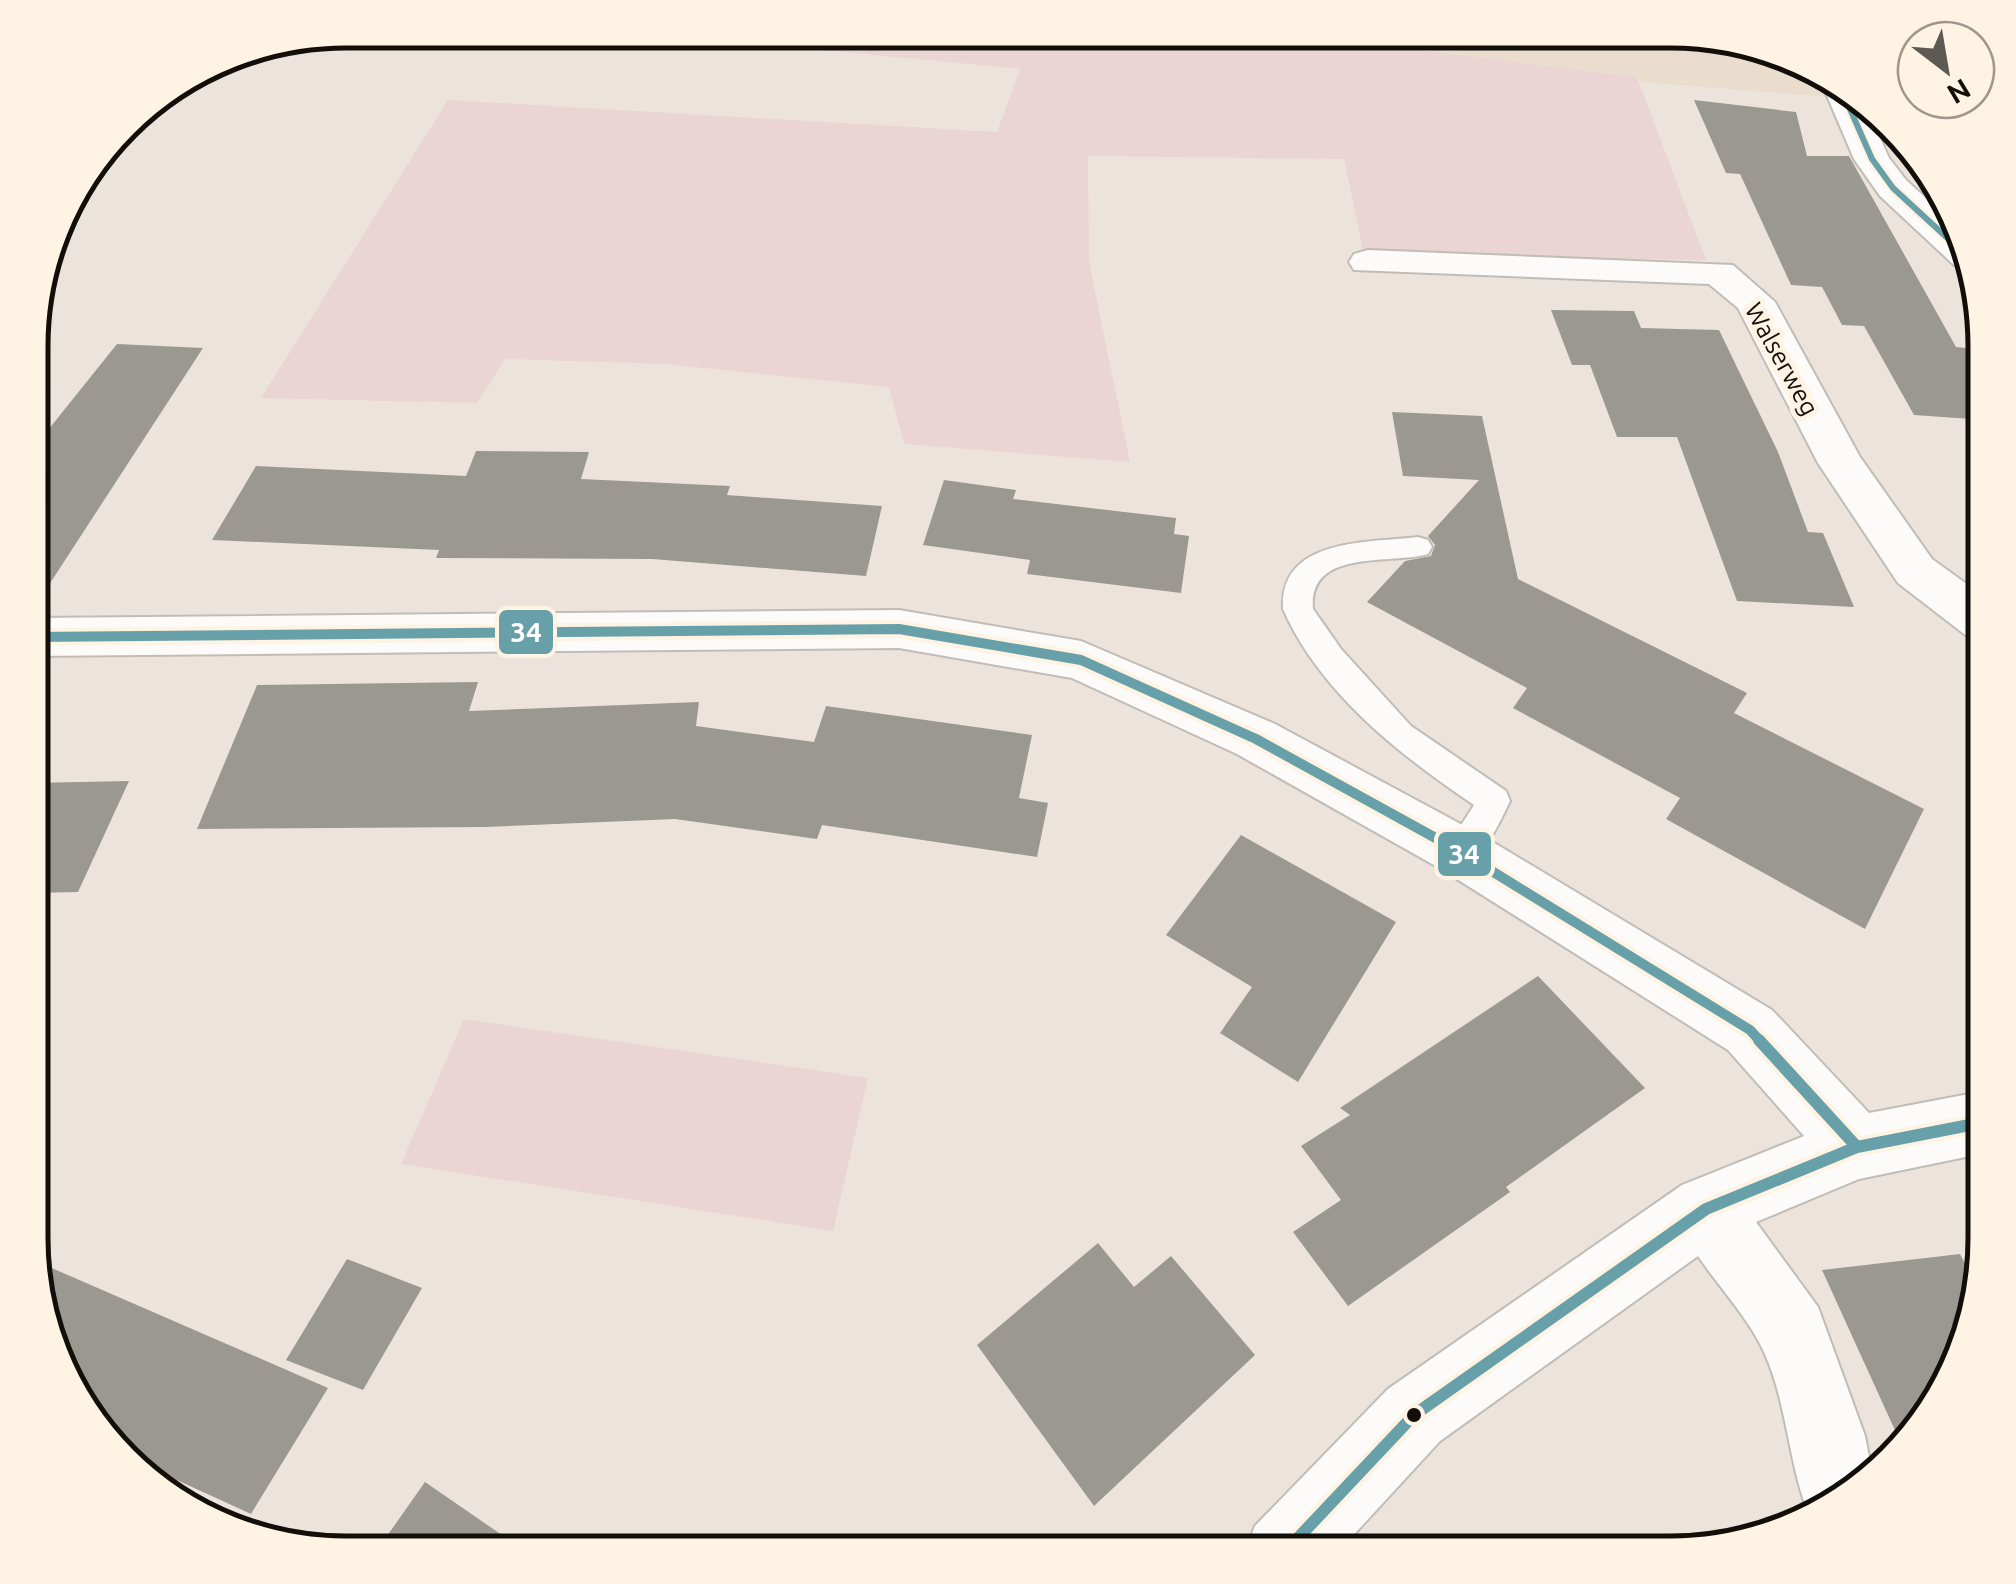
<svg xmlns="http://www.w3.org/2000/svg" width="2016" height="1584" viewBox="0 0 2016 1584" font-family="Ubuntu,sans-serif">
<style>
.built{fill:#eaddcd}
.green{fill:#ead4d4}
.building{fill:#9b9891}
.lines{fill:none;stroke-linecap:round;stroke-linejoin:round}
.lane-casing{stroke:#c2bcb6;stroke-width:4}
.street-casing{stroke:#c2bcb6;stroke-width:4}
.lane{fill:#fcfbfa;fill-rule:evenodd}
.street{fill:#fcfbfa;fill-rule:evenodd}
.bus-1-far2-casing{stroke:#fff3e3;stroke-width:11}
.bus-1-far1-casing{stroke:#fff3e3;stroke-width:18}
.bus-1-casing{stroke:#fff3e3;stroke-width:20}
.bus-1-far2{stroke:#68a0a9;stroke-width:6}
.bus-1-far1{stroke:#68a0a9;stroke-width:10}
.bus-1{stroke:#68a0a9;stroke-width:12}
.bus-dot{fill:#120e09;stroke:#fff3e3;stroke-width:4}
.labels{text-anchor:middle;stroke-width:10;stroke-linejoin:round;paint-order:stroke}
.far-street-label{font-size:25px;fill:#120e09;stroke:#fff3e3}
.rim{fill:none;stroke:#120e09;stroke-width:5}
.line-badge{stroke:#fff3e3;stroke-width:4}
.badge-label{font-size:28px;text-anchor:middle;font-weight:bold;fill:#fff}
</style>
<rect width="100%" height="100%" fill="#ece4dc"/>
<path class="built" d="M1259,30L1691,31L1792,54L1865,100L1641,82L1637,77Z"/>
<path class="green" d="M617,30H1259L1637,77L1706,260L1364,254L1344,159L1088,156L1089,262L1130,462L904,444L889,387L665,364L505,359L477,403L261,398L448,100L997,132L1020,69Z
M464,1019L868,1078L833,1231L401,1164Z"/>
<path class="building" d="M1694,100L1796,112L1807,156H1849L1956,347L1986,350V420L1914,415L1864,326L1842,325L1822,287L1791,285L1740,174L1726,173Z
M1551,310L1634,311L1641,328L1719,330L1778,452L1808,532L1823,533L1854,607L1737,601L1677,437H1617L1590,365H1572Z
M117,344L203,348L32,611V450Z
M1392,412L1482,416L1518,579L1747,693L1734,713L1924,809L1865,929L1666,819L1680,798L1513,708L1527,688L1367,602L1405,561L1431,556L1435,545L1428,536L1479,480L1403,476Z
M476,451L589,452L581,479L730,486L727,495L882,506L866,576L652,559L436,558L439,550L212,540L256,466L466,476Z
M944,480L1016,490L1013,499L1176,518L1174,534L1189,536L1181,593L1027,574L1030,560L923,545Z
M478,682L469,711L699,702L696,726L814,742L826,706L1032,735L1019,798L1048,803L1037,857L822,825L817,839L675,819L485,827L197,829L257,685Z
M129,781L78,892L32,893V783Z
M1241,835L1396,922L1298,1082L1220,1033L1252,987L1166,935Z
M1538,976L1645,1088L1506,1187L1510,1192L1348,1306L1293,1232L1341,1200L1301,1146L1350,1115L1340,1108Z
M1098,1243L1134,1287L1171,1256L1255,1355L1094,1506L977,1345Z
M1960,1254L1978,1289L1962,1360L1904,1450L1822,1270Z
M31,1259L328,1388L251,1514L120,1454L62,1378Z
M347,1259L422,1288L363,1390L286,1360Z
M425,1482L528,1553H375Z"/>
<g class="lines">
<defs>
<path id="lane" d="M1418,537L1428,540L1432,547L1428,554C1390,565 1308,548 1313,609L1341,649L1411,726L1506,791L1510,801C1498,825 1479,873 1449,862L1444,852L1474,805C1400,755 1320,693 1283,609C1279,537 1370,543 1418,537Z"/>
<path id="street" d="M1827,77L1862,98L1889,158L1906,180L1963,232L1971,268L1954,265L1880,196L1854,159L1822,84Z
M1368,250L1733,265L1775,302L1860,457L1932,559L1986,598V642L1968,637L1898,583L1818,463L1738,308L1709,284L1354,270L1349,262L1354,254Z
M899,610L1081,641L1275,724L1481,835L1772,1010L1869,1113L1985,1091V1153L1859,1179L1756,1222L1818,1307L1865,1436L1872,1472L1810,1517C1788,1465 1788,1405 1764,1352C1749,1319 1719,1287 1698,1256L1440,1441L1336,1554H1244L1255,1526L1388,1389L1682,1185L1804,1136L1728,1050L1441,869L1237,754L1072,678L899,648L32,656V618Z"/>
</defs>
<use href="#lane" class="lane-casing"/>
<use href="#street" class="street-casing"/>
<use href="#lane" class="lane"/>
<use href="#street" class="street"/>
<defs>
<path id="bus-1-far2" d="M1839,84L1872,159L1893,188L1968,257"/>
<path id="bus-1-far1" d="M32,637L899,629L1081,660L1256,739L1461,852L1750,1030L1761,1042"/>
<path id="bus-1" d="M1759,1040L1857,1147
M1283,1554L1414,1415L1706,1209L1857,1147L1985,1122"/>
</defs>
<use href="#bus-1-far2" class="bus-1-far2-casing"/>
<use href="#bus-1-far1" class="bus-1-far1-casing"/>
<use href="#bus-1" class="bus-1-casing"/>
<use href="#bus-1-far2" class="bus-1-far2"/>
<use href="#bus-1-far1" class="bus-1-far1"/>
<use href="#bus-1" class="bus-1"/>
</g>
<circle class="bus-dot" cx="1414" cy="1415" r="9"/>
<g class="labels">
<g class="far-street-label">
<text transform="translate(1782 359) rotate(61)" y="9">Walserweg</text>
</g>
</g>
<path d="M0 0H2016V1584H0ZM346 48H1670A298 298 0 0 1 1968 346V1238A298 298 0 0 1 1670 1536H346A298 298 0 0 1 48 1238V346A298 298 0 0 1 346 48Z" fill="#fff3e3" fill-rule="evenodd"/>
<path class="rim" d="M346 48H1670A298 298 0 0 1 1968 346V1238A298 298 0 0 1 1670 1536H346A298 298 0 0 1 48 1238V346A298 298 0 0 1 346 48Z"/>
<g class="line-badge">
<rect x="497" y="608" width="58" height="48" rx="10" fill="#68a0a9"/>
<rect x="1436" y="830" width="57" height="48" rx="10" fill="#68a0a9"/>
</g>
<g class="badge-label">
<text x="526" y="642">34</text>
<text x="1464" y="864">34</text>
</g>
<g transform="translate(1946 70) rotate(149)"><circle r="48" fill="#fff3e3" stroke="#a0978c" stroke-width="2.5"/>
<path d="M0-8L18 38L0 25L-18 38Z" fill="#5e5953"/>
<text y="-15" font-size="28" font-weight="bold" text-anchor="middle" fill="#120e09">N</text>
</g>
</svg>
